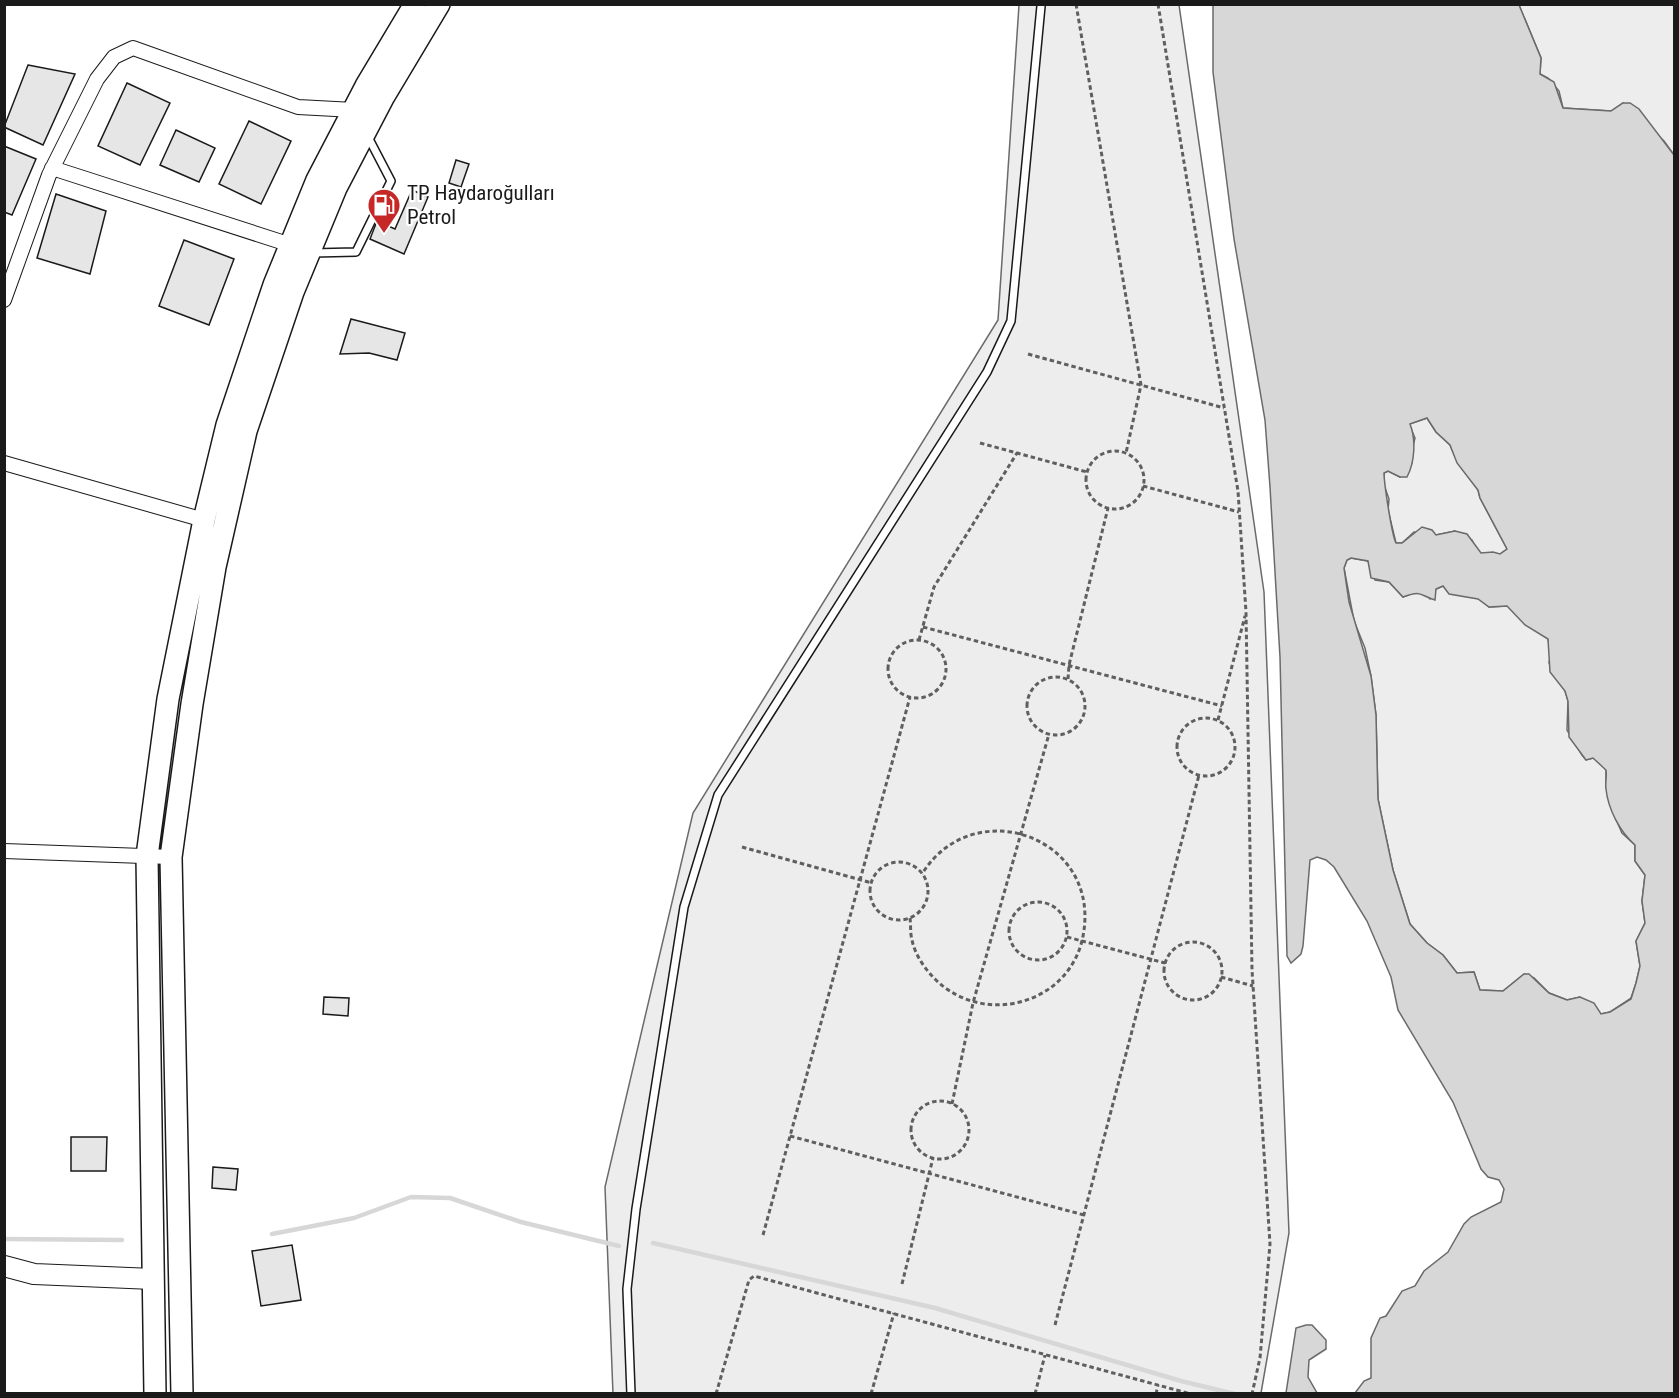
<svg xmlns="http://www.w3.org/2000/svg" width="1679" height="1398" viewBox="0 0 1679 1398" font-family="'Roboto Condensed',sans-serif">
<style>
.built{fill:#ededed;stroke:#6a6a6a;stroke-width:1.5}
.water{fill:#d7d7d7;stroke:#6a6a6a;stroke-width:1.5;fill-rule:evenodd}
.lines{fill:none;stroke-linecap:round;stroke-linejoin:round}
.stream{stroke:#d7d7d7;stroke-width:4.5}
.building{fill:#e6e6e6;stroke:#1a1a1a;stroke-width:1.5}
.lane-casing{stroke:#1a1a1a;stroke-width:10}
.street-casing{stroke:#1a1a1a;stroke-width:16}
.secondary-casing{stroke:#1a1a1a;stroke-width:22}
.primary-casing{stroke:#1a1a1a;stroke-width:24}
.path{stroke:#5f5f5f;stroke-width:3;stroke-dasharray:4.5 3;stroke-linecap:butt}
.lane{stroke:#fff;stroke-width:7}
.street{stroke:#fff;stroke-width:14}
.secondary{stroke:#fff;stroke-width:20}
.primary{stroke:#fff;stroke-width:21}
.labels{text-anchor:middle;stroke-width:4.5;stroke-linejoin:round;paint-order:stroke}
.poi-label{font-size:21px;fill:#1a1a1a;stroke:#fff;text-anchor:start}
</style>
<rect width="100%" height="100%" fill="#fff"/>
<path class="built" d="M1019,5H1179L1264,592L1289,1233L1261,1393L613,1394L605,1187L693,813L998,320Z
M1519,5H1674V155L1664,141L1623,103L1611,111L1563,108L1559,91L1548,78L1540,74L1541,58Z
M1427,418L1436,432L1450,445L1458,463L1478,490L1480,498L1507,549L1500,554H1481L1476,549L1472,540L1455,531L1436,535L1414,532L1402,543H1396L1388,510L1389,499L1384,485V473L1388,471L1400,477L1412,463L1411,454L1415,438L1409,424Z
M1351,558L1368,561L1375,580L1389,582L1403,597L1417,592L1426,594L1430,599L1436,589L1443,586L1455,594L1478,598L1489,607L1508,606L1548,639L1551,654L1549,663L1565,691L1568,701L1567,730L1582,755L1586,760L1593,758L1600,762L1606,770V787L1615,817L1622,833L1635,845V861L1645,875L1642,901L1645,923L1636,941L1640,966L1636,983L1631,998L1610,1012L1601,1014L1580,997L1567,1000L1549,993L1534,978L1524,974L1503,991L1480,990L1474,972L1457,973L1443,955L1427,943L1410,924L1393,870L1378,799L1376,715L1371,676L1365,648L1354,621L1344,568L1347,560Z"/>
<path class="water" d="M1213,5H1519L1541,58L1540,74L1554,82L1563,108L1611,111L1623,103H1630L1639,109L1674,155V1393H1355L1364,1381L1371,1378V1338L1380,1318L1386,1316L1402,1291L1415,1286L1424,1271L1448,1252L1464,1224L1471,1217L1501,1202L1504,1189L1499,1180L1488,1177L1481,1169L1453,1102L1398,1010L1391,977L1367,921L1334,867L1326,860L1317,857L1310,860L1303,946L1301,954L1291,963L1287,956L1280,657L1270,487L1265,420L1234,239L1220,128L1213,72ZM1427,418L1436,432L1450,445L1457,463L1478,490L1480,498L1507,549L1500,554L1493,552L1481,553L1467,534L1455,531L1436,535L1432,530L1422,527L1402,543H1396C1392,536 1384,483 1384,473L1388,471L1400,477H1407C1415,462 1416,439 1410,424ZM1351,558L1368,561L1371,578L1389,582L1403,597C1422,590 1419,595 1435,600L1436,589L1443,586L1449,594L1478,599L1489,607L1507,606L1525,625L1548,639L1550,672L1565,691L1568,701L1569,737L1586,760L1593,758L1606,770C1607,777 1605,783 1606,789C1608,809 1620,832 1635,845V861L1645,875L1642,901L1645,923L1636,941L1640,966L1636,983L1631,999L1610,1012L1601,1014L1594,1003L1580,997L1567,1000L1549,993L1529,974H1524L1503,991L1480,990L1474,972L1457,973L1443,955L1427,943L1410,924L1393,870L1378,799L1376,715L1371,676L1349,602L1344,568L1347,560Z
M1306,1325H1312L1326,1340V1349L1309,1360L1308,1377L1317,1393H1286L1296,1328Z"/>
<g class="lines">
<path class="stream" d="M272,1234L354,1218L411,1197L450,1198L521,1222L619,1246
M4,1239L122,1240
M653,1243L935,1308L1181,1381L1235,1394"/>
</g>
<path class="building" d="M28,65L75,74L43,145L4,127Z
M127,83L170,103L140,165L98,146Z
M249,121L291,141L261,204L219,184Z
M176,130L215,148L199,182L160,165Z
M4,146L36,159L12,215L4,212Z
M456,160L469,164L461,187L449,183Z
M412,190L428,197L404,254L370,239L377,221L395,229Z
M56,194L106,211L90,274L37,258Z
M184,240L234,259L209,325L159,306Z
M351,319L405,333L397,360L369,353L340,354Z
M324,997L349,998L348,1016L323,1014Z
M71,1137H107L106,1171H71Z
M213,1167L238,1169L236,1190L212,1188Z
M292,1245L301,1300L261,1306L252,1251Z"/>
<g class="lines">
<defs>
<path id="lane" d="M312,253L356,252L391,181L367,135
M631,1394L627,1289L636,1209L684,907L718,795L987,372L1011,321L1041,6"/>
<path id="street" d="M52,168L291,245
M4,300L49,175L97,79L114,57L133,48L298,107L354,110
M4,463L204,520
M4,851L171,857"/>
<path id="secondary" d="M4,1266L34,1274L153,1279"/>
<path id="primary" d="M155,1394L147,856L168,699L204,520L227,425L274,285L317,180L366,86L415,4
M182,1394L171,857L192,704L215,567L246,431L293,292L336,188L384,96L439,4"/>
</defs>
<use href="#lane" class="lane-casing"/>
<use href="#street" class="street-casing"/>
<use href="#secondary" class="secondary-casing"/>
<use href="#primary" class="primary-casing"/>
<path class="path" d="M1076,4L1141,385L1126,453
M1158,4L1238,491L1246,612L1252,970L1270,1244L1260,1358L1252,1394
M1028,354L1224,408
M980,443L1087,472
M1086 480a29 29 0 1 1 58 0a29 29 0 1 1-58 0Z
M1143,486L1239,512
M923,627L1222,706
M919,640L934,587L1017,453
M888 669a29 29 0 1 1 58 0a29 29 0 1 1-58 0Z
M1027 706a29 29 0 1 1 58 0a29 29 0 1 1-58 0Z
M1068,679L1069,665L1108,508
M1177 747a29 29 0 1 1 58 0a29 29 0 1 1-58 0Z
M1218,720L1245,616
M742,847L872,883
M870 891a29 29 0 1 1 58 0a29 29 0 1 1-58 0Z
M1009 931a29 29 0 1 1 58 0a29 29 0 1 1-58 0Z
M910,918C911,925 910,933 912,940C915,955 925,969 935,979C985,1029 1075,1003 1084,930C1097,835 972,793 922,874
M1067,937L1165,963
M1164 971a29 29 0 1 1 58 0a29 29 0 1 1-58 0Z
M1221,977L1253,986
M911 1130a29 29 0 1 1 58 0a29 29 0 1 1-58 0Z
M952,1104L973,1003L1049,734
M790,1136L1084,1215
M763,1235L910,697
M902,1284L933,1158
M1055,1325L1199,775
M716,1394L749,1280L754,1276L1191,1394
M871,1394L894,1313
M1035,1394L1045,1355
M1156,1394L1158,1385"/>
<use href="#lane" class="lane"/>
<use href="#street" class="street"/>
<use href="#secondary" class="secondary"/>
<use href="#primary" class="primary"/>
</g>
<defs>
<symbol id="fuel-pin" viewBox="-11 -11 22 30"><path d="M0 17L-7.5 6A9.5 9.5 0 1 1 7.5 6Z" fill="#c62828" stroke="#fff"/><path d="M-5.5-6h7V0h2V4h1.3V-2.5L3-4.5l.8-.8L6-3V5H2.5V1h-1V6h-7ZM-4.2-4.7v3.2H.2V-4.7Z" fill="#fff"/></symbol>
</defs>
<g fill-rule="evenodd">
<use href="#fuel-pin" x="365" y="186" width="38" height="52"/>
</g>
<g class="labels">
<g class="poi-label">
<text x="407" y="200">TP Haydaroğulları<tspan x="407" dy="24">Petrol</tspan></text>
</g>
</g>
<rect width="1679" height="1398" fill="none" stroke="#1a1a1a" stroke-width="12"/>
</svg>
